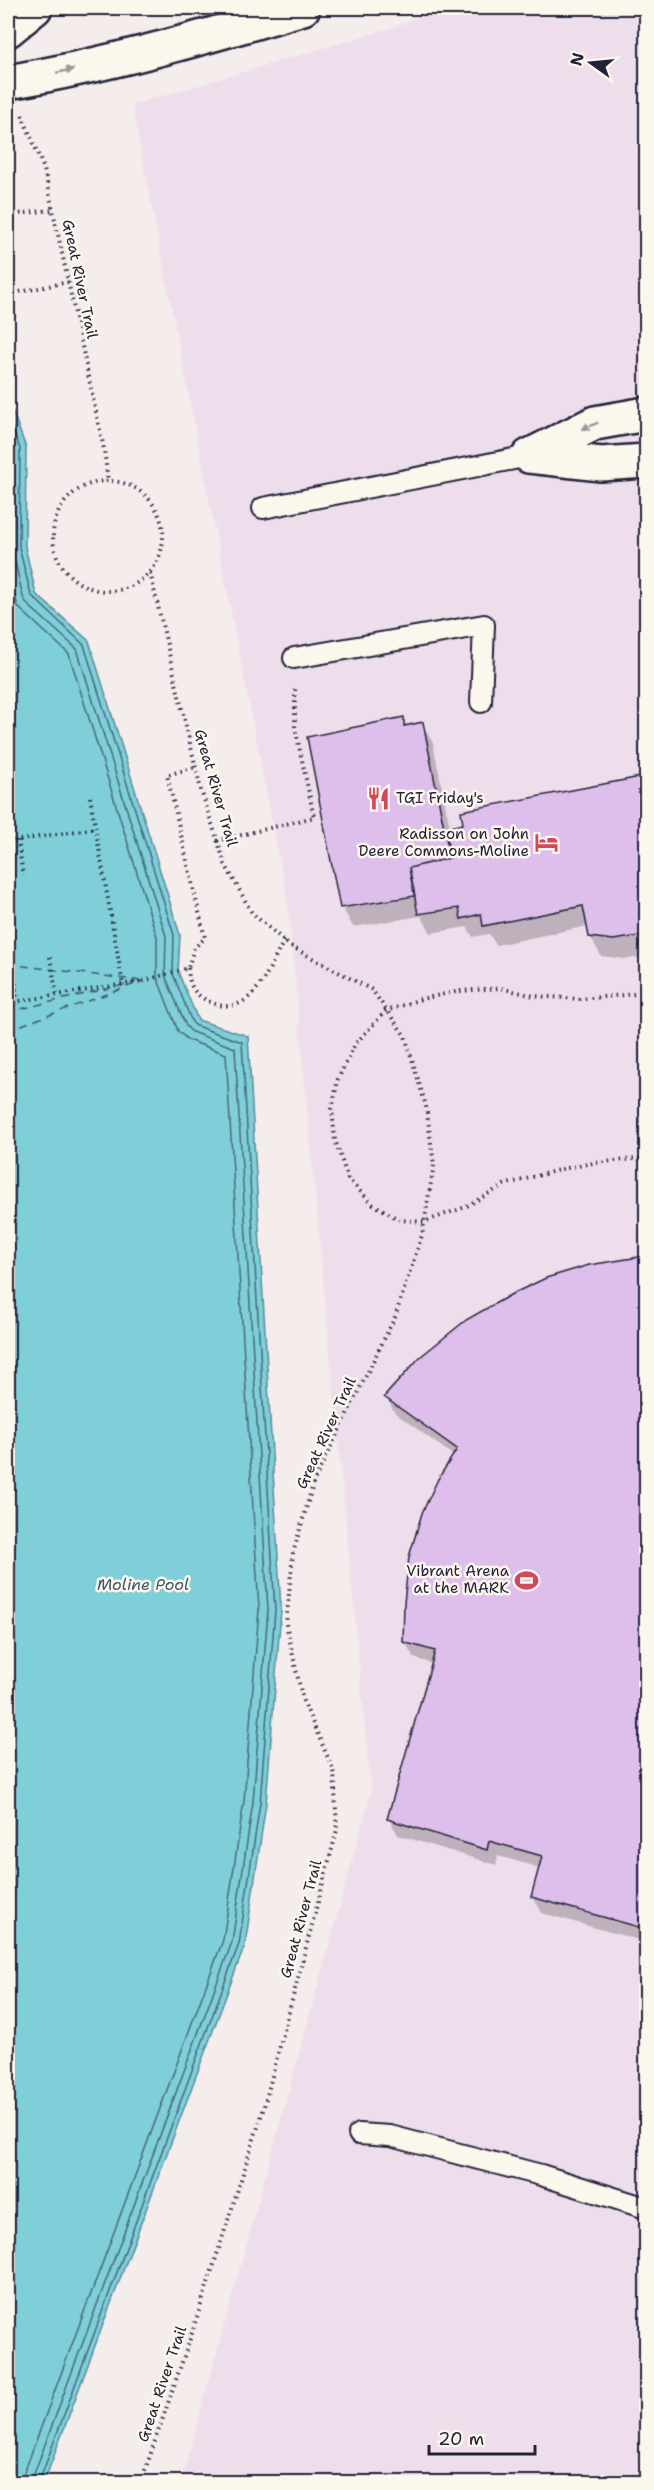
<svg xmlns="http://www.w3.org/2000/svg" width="654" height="2490" viewBox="0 0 654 2490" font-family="'Shantell Sans',sans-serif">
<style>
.built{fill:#eedeec}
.water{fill:#7fcfd9;stroke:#5a8a9a;stroke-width:1.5}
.shadow{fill:#0003}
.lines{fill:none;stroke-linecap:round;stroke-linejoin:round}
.shore{stroke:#47677a;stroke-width:1.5}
.ferry{stroke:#3e566a;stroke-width:1.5;stroke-dasharray:8 6;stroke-linecap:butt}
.building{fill:#debeeb;stroke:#22223b;stroke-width:1.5}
.lane-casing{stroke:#22223b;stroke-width:24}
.street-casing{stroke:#22223b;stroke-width:38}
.secondary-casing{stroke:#22223b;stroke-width:38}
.path{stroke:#22223b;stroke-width:4;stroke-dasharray:1.5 4.5;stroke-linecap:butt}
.lane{stroke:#fbf7ec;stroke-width:20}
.street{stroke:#fbf7ec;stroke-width:33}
.secondary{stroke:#fbf7ec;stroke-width:33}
.oneway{fill:#99979c}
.labels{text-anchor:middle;stroke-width:5;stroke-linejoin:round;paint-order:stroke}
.street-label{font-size:15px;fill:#22223b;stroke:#fbf7ec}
.poi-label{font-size:15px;fill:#22223b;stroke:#fbf7ec;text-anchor:end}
.water-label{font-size:16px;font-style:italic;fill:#3e566a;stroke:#fbf7ec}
</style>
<rect width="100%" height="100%" fill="#f5ecec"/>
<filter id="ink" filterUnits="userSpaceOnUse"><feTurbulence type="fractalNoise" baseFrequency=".0167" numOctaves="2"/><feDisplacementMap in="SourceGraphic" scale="12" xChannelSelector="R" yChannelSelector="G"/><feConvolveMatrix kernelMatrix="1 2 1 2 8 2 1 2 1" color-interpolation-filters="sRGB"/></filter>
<g filter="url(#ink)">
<path class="built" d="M437,8H646V2482H181L371,1792L288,903L132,105L397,26Z"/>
<path class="water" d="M8,399L26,448L25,547L36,594L89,641L180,935L178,972L198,1020L248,1036L281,1610L266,1803L245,1945L44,2482H8Z"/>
<path class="shadow" d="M403,719L407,727L422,724L433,743L450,828L465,825L462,812L646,777V957L625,959L601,956L590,936L588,926L496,945L489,934L473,937L467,927L431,933L421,916L353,927L342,907Z
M646,1257V1942L542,1913L533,1897L540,1868L498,1856L496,1865L398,1835L389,1819L433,1664L414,1658L405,1642L454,1456L395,1413L386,1397L636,1258Z"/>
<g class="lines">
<path class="shore" d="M8,416L20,449L19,547L31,595L84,645L174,935L173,974L192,1022L196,1026L242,1042L275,1610L260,1803L239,1944L39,2482
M8,437L12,451V548L23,597L27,604L77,649L166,936L165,975L186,1026L192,1032L235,1048L268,1610L253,1802L232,1942L31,2482
M8,569L18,607L69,654L157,937V977L178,1031L188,1040L226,1054L259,1609L244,1801L223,1940L24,2473L22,2482"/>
<path class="ferry" d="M8,964L142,981
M8,1012L136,982
M8,1030L143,981"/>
</g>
<path class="building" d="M404,717V726L423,722L450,858L409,868L415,896L340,908L307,737Z
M646,776V935L613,940L589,937L583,906L483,926L481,914L461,919L459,908L418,914L409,868L450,858L446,828L463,824L461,811Z
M646,1256V1929L531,1897L542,1856L489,1841L487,1850L387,1819L435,1651L403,1642L404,1603L409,1557L422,1513L438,1479L457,1449L384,1397L420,1357L466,1320L512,1294L546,1278L589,1265Z"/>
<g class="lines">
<defs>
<path id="lane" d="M263,508L529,456
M294,658L484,625L481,702
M359,2134L390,2136L541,2175L646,2208"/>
<path id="street" d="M529,456L595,423L646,414
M529,456L601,464L646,461"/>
<path id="secondary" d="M8,30L35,8
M8,82C108,65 206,37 303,8"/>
</defs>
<use href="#lane" class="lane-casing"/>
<use href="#street" class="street-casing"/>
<use href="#secondary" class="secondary-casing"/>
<path class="path" d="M22,115L44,169L104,449L108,481
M8,215L53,210
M8,290L19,292L68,282
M53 536a55 55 0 1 1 110 0a55 55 0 1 1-110 0Z
M90,797L123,985
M18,840L23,876
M217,841L314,817L295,727V685
M8,842L95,828
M50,957L57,996
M14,965L17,1001
M188,968C189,984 192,993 208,1001C251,1022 267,971 284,941
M143,981L188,968L194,948L205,938L167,775L196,767
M646,993L580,999L534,996L500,988L460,991L421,999L386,1011L355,1044L338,1079L332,1109L335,1140L348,1179L373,1204L400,1220L424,1222L465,1207L504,1185L562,1169L593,1163L646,1158
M8,1003L143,981
M141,2482L191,2336L262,2114L337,1830L334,1771L303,1701L286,1624L293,1553L314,1481L395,1317L422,1235L434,1165L426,1106L405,1036L372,990L290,946L252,913L225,864L201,790L150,572"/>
<use href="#lane" class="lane"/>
<use href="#street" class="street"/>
<use href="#secondary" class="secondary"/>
</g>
<defs><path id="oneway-solid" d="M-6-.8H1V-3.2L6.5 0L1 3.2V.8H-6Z" transform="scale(1.5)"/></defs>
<g class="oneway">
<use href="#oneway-solid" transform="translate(65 71) rotate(-11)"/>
<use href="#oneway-solid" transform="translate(590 426) rotate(157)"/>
</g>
</g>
<defs>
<symbol id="restaurant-bare" viewBox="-9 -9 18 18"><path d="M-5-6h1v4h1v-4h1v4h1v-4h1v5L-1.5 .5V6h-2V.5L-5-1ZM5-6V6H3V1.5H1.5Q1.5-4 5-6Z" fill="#d1495b" stroke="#fbf7ec" stroke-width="2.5" paint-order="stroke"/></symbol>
<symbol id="hotel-bare" viewBox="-9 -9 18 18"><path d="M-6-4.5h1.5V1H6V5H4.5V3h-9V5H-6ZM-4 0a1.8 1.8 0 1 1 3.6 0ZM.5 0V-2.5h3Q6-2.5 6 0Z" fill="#d1495b" stroke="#fbf7ec" stroke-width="2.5" paint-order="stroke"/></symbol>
<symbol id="stadium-bare" viewBox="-9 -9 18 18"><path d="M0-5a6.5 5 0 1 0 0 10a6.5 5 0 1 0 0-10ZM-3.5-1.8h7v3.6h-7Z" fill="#d1495b" stroke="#fbf7ec" stroke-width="2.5" paint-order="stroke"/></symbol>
</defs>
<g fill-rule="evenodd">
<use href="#restaurant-bare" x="362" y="782" width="33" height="33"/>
<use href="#hotel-bare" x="530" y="826" width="33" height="33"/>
<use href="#stadium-bare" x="510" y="1564" width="33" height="33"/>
</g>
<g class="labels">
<g class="street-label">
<text transform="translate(80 279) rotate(78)" y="5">Great River Trail</text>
<text transform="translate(216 788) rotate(74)" y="5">Great River Trail</text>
<text transform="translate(326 1433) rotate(-65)" y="5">Great River Trail</text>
<text transform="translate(301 1919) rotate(-75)" y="5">Great River Trail</text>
<text transform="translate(162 2384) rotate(-71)" y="5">Great River Trail</text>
</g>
<g class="poi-label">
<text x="396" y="803" text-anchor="start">TGI Friday's</text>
<text x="529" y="839">Radisson on John<tspan x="529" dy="17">Deere Commons-Moline</tspan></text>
<text x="509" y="1576">Vibrant Arena<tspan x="509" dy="17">at the MARK</tspan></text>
</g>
<g class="water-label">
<text x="143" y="1590">Moline Pool</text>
</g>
</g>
<rect width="654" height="2490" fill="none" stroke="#fbf7ec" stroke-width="30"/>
<rect x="15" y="15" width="624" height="2460" fill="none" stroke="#22223b" stroke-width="2" filter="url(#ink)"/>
<g transform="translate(591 63) rotate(285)" stroke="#fbf7ec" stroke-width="4.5" paint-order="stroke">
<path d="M0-4.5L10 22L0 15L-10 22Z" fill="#22223b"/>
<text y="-9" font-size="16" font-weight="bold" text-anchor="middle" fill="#22223b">N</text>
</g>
<path d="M429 2445v9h106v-9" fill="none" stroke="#22223b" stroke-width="3"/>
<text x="438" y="2445" font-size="18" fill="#22223b" stroke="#fbf7ec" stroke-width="4.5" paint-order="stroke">20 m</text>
</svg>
